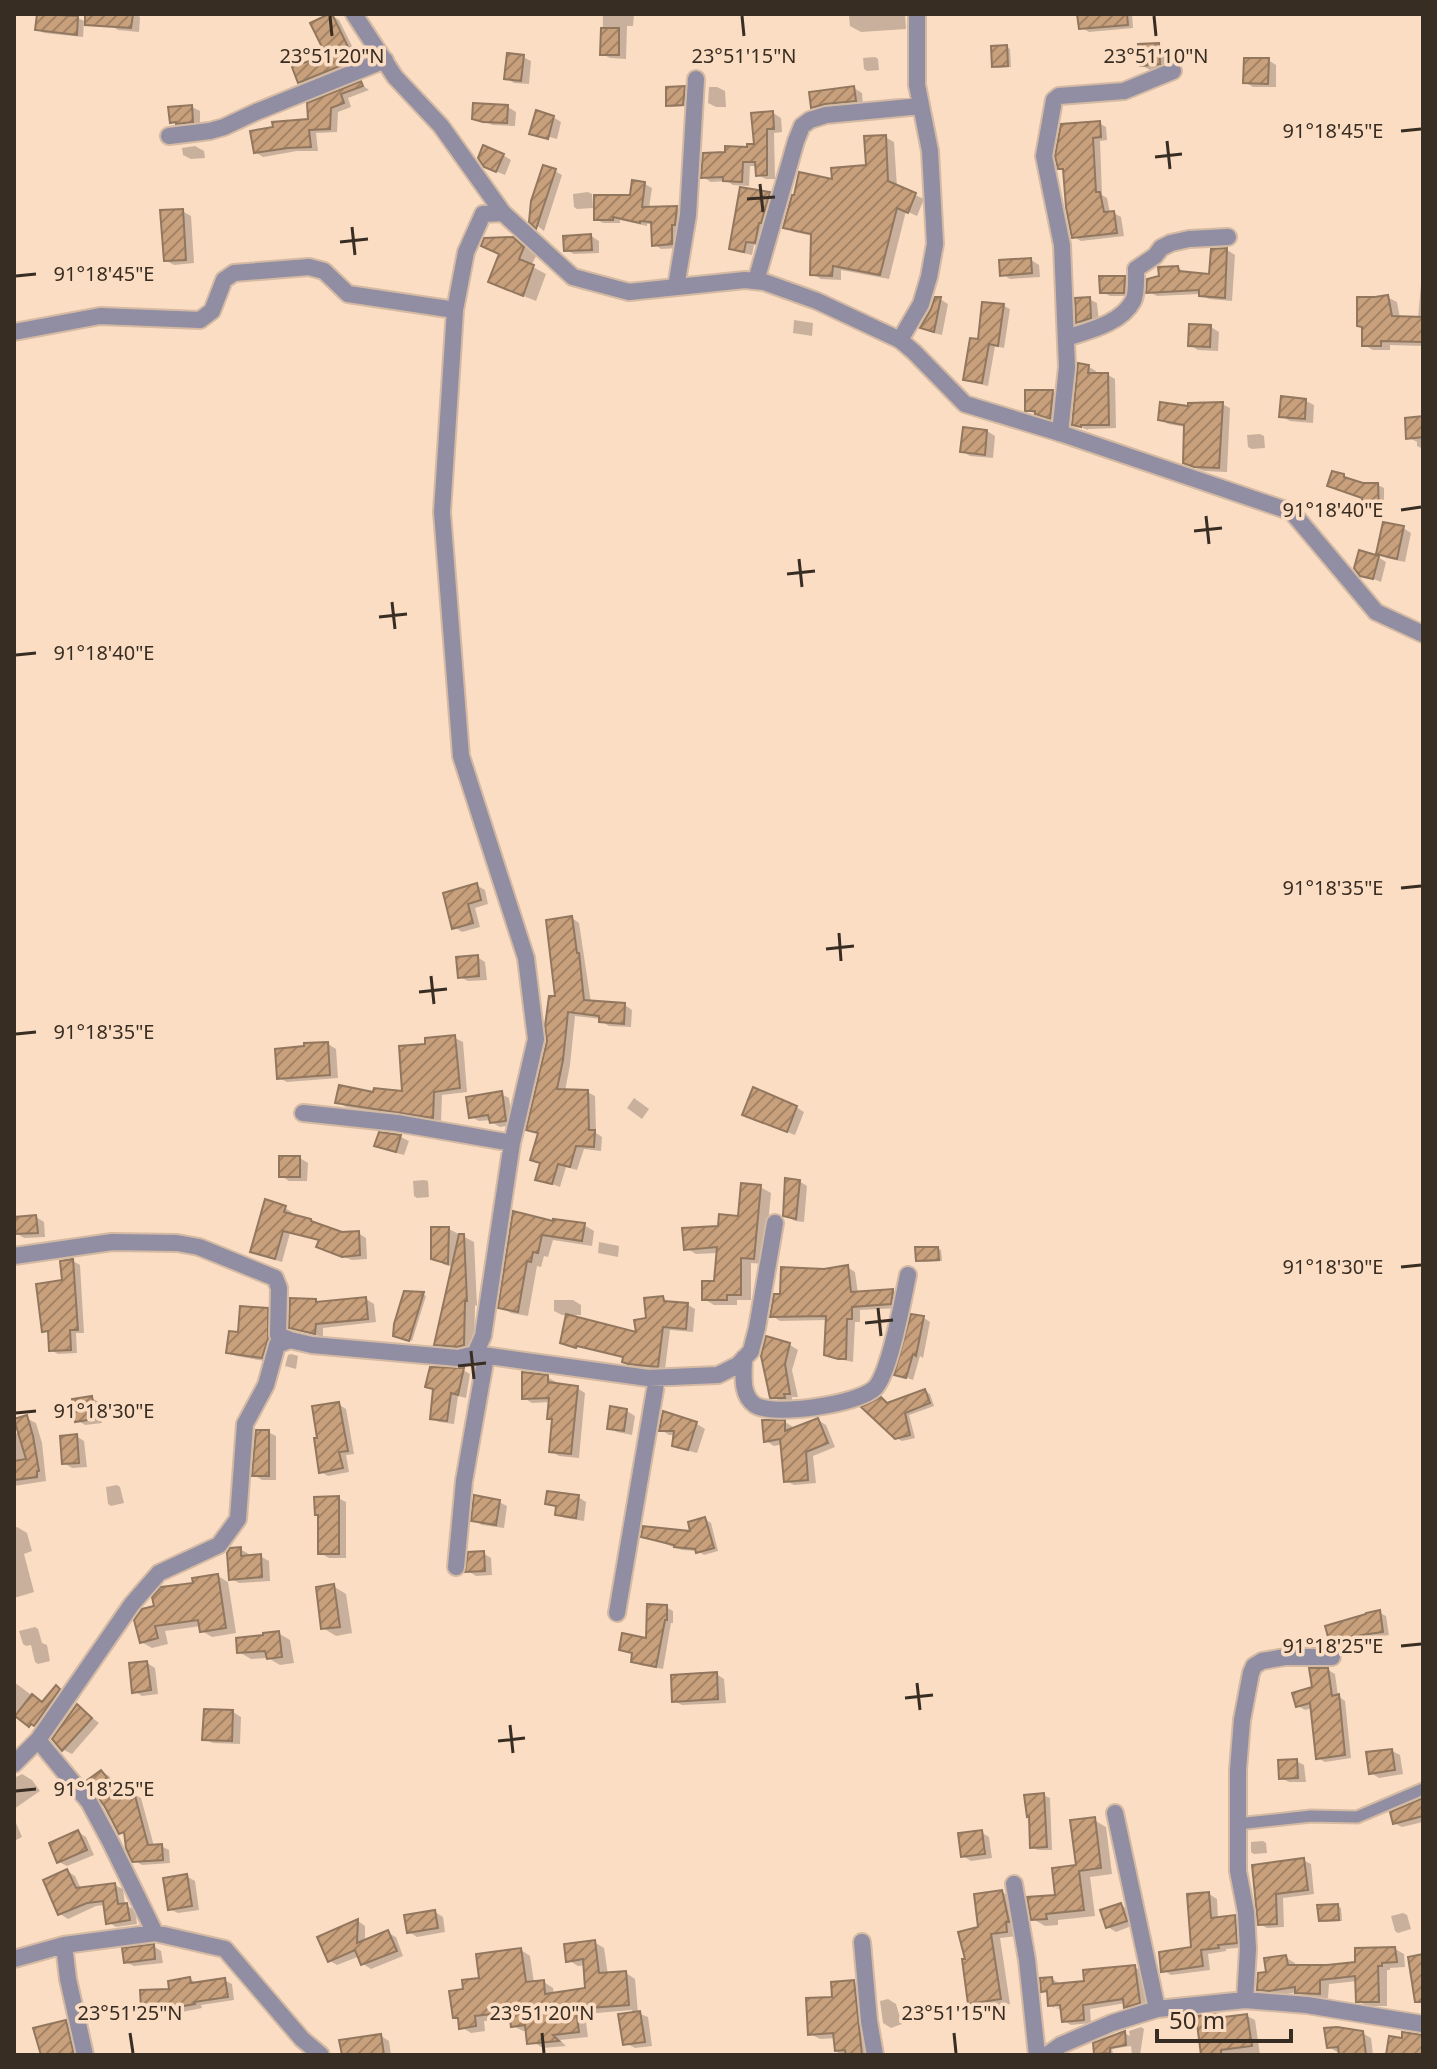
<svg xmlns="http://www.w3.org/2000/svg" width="1437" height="2069" viewBox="0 0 1437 2069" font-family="'Noto Sans',sans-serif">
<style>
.shadow{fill:#0003}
.building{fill:url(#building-hatch);stroke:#92775f;stroke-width:2}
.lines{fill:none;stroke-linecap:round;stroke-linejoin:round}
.service-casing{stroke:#d4baa3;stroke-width:15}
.minor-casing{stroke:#d4baa3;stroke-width:20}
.tertiary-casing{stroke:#d4baa3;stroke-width:20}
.service{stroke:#918da2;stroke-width:11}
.minor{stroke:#918da2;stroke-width:16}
.tertiary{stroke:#918da2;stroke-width:16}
.ticks{fill:none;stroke:#382d23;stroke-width:3}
.ticks-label{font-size:20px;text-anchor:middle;fill:#382d23;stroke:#fbddc3;stroke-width:7;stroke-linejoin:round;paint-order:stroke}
</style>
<defs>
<pattern id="building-hatch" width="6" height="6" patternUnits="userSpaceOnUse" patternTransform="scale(2)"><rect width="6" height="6" fill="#c9a07c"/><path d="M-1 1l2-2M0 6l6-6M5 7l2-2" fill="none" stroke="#a48365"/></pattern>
</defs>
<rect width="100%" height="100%" fill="#fbddc3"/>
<path class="shadow" d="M110,14H136L140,17L139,32L118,30L110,25Z
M603,14H634L633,26H627L626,59L610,58L602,54Z
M845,14H905L906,29L861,32L850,26L849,16Z
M1079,14H1132L1133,28L1089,32L1081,27Z
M331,15L339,20L354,50L363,55L364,64L308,87L300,82L328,56Z
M78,18L84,21L83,37L44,33L37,29Z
M1159,45L1167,50L1168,68L1150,70L1141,65Z
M1007,47L1010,49L1011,67L997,68L994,66Z
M523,57L531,61L529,84L514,83L506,78Z
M875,57L878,59L879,70L867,71L864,69L863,58Z
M1268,60L1276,65V87H1253L1245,82Z
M361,84L369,90L348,98L351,107L338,112L337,132L316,133L318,151H297L263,157L255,152L311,121L309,105Z
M709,87H717L725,91L726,107H716L708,103Z
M684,88L687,90L686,106L671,107L668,105Z
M854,88L862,93L863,105L821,112L813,107Z
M192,107L200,111V126L186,128L172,122Z
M508,107L516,112L515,126L493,125L474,118Z
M773,113L781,118L782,132L774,133L775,179H766L758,175L757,166H750L749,186L733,185L727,181L711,182L703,177L756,146Z
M553,117L561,122L557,139L538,134V137L532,133Z
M1099,123L1106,127L1107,140L1100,141L1102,195L1107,198L1110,213H1114L1121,217L1124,236L1081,241L1074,237L1065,171L1060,168Z
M885,137L894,142L897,187L924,199L917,216L906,211L889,279L841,270V280L821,279L813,274V236L794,232L785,227L834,182L868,166Z
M195,146L204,151L205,158L191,159L183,155L182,148Z
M503,155L511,160L505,175L495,171Z
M555,171L562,175L544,231L531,221Z
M645,184L652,188L649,208H677L684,212L679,248L661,249L654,244L653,224H647V226L620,220V223H603L596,219L632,197Z
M588,192L592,194L593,208L577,209L574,207L573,194Z
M769,194L777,199L763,247L754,245L752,255L739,252L731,248Z
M182,211L191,216L194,263L174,265L165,260Z
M591,236L599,241V253L574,254L566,250Z
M513,239L526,247L536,256L531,266L546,274L536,301L503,288L490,281L501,255L483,246Z
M1227,250L1235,255L1232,301L1209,299L1199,294L1157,296L1149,292L1178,268L1186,273L1211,276Z
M1031,260L1039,265L1040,277L1010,279L1002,274Z
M1422,272L1423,346L1390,345V350H1373L1364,345V328L1359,325L1387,297L1397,302L1400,318L1418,319Z
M1125,278L1133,283L1132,296H1110L1102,292Z
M940,299L948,304L942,335L930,332L922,328Z
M1089,299L1097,303L1099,322L1086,327L1078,322Z
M1004,306L1010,309L1004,348L995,346L988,386L971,382L965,379L980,342Z
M794,320L813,323L812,336L793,333Z
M1211,327L1219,332L1218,351L1198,350L1190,345Z
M1089,367L1096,371L1095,375H1108L1115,379L1116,428L1088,429V430L1074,424Z
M1027,392H1053L1061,397L1058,422L1035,414L1027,410Z
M1306,401L1314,405L1313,423L1290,421L1281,416Z
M1222,404L1230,408L1227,472L1204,471L1193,467L1185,462L1186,427L1168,424L1160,419L1190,409Z
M1423,418V449L1417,446V442L1408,437Z
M987,431L995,436L993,458L970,456L962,451Z
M1260,434L1264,436L1265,448L1252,449L1248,447L1247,435Z
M1344,476L1363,485H1378L1384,488V510H1370L1364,507V498L1329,485Z
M1403,528L1411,533L1405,562L1386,558L1379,553Z
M1378,557L1386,562L1381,582L1361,574Z
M476,885L485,890L488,904L475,908L480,927L462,932L454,927Z
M572,918L579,923L591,1003L625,1005L632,1010L631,1027L609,1026L601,1021V1019L575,1016L570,1065L565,1091L587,1092L595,1096L596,1133L602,1137L601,1151L584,1149L577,1170L566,1167L560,1187L538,1179L542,1164L533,1159L539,1135L528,1129L558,999Z
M477,957L485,962L487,980L468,981L460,977Z
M455,1038L463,1042L467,1092L442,1095L441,1121L346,1107L338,1102L375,1095L404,1094L427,1046Z
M328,1044L336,1049L338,1078L287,1082L279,1078Z
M501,1094L509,1098L513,1125L500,1127L491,1122V1120L479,1121L471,1117Z
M634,1098L649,1109L642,1119L627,1108Z
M796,1107L804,1112L795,1135L753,1119Z
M380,1134L401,1137L409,1141L404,1155L385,1150L377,1145Z
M300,1158L308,1163L307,1181H289L281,1176Z
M424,1180L428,1181L429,1197L417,1198L414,1196L413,1181Z
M799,1181L807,1186L804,1222L795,1221L786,1216Z
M760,1187L771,1193L764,1264L751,1263V1300H737V1305H714L704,1299L715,1283L718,1253L696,1254L686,1248L720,1228L740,1218Z
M285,1208L292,1212L291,1216L342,1235L358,1233L366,1238L367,1259L352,1260L326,1250L320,1241L290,1233L282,1262L259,1255L252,1251Z
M515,1213L555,1223L584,1225L594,1231L592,1246L553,1240L548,1257L544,1256L541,1267L537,1266L528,1316L511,1313L501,1307Z
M36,1217L44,1222L45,1237L24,1238L16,1233Z
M449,1229L474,1242L477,1306L475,1305L474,1351L447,1350L437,1344L454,1267L445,1265L433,1258Z
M599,1242L619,1246L618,1257L598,1253Z
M938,1249L941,1250L942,1261L921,1262L918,1260Z
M73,1261L80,1265L84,1333H76L77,1353L58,1354L51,1350L50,1334L44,1330Z
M847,1267L855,1272L858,1294L893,1291L901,1296L899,1308L860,1310V1322H855L853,1362L834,1358L826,1354L827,1320L780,1321L772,1316L781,1296L825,1271Z
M423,1294L426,1296L412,1341L399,1337Z
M663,1298L670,1303L688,1305L695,1309L693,1332L670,1330L665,1369L637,1367L625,1361V1358L567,1343L639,1335Z
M366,1299L374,1304L376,1322L323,1328V1337L300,1331L291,1327L316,1301L320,1304Z
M554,1300H573L581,1305V1315H562L554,1311Z
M267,1310L275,1315L270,1362L236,1356L228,1352Z
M913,1316L924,1318L930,1322L923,1358L920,1356L913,1380L897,1374Z
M768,1339L790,1345L798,1350L792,1370L798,1397H792V1402L780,1401L772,1396Z
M291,1354L298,1356L296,1369L285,1366L288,1355Z
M463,1370L470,1374L466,1398L458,1396L454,1424L439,1422L432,1418L435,1391L427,1386Z
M547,1377L556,1382V1385L577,1388L585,1393L579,1458L559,1456L551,1451L554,1420L549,1418L551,1402L532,1403L524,1398Z
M925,1391L930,1394L934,1406L909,1415L915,1438L902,1441L896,1438L881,1399L889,1405Z
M92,1398L100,1403L102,1423L85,1425L77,1420Z
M338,1404L346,1409L354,1454L346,1455L349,1472L328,1476L321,1472Z
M627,1411L635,1416L632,1435L617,1432L609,1428Z
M664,1413L697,1424L705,1429L697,1453L682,1449L674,1444L676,1435H669L661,1430Z
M26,1418L36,1423L42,1443L46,1481L14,1486V1434L20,1432Z
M818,1420L826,1425L835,1447L813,1456L816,1483L794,1485L786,1481L783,1444L774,1446L766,1441L785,1422L793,1427V1430Z
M268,1432L276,1436V1480H262L254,1475Z
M76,1436L84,1441L87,1467L72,1468L64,1463Z
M117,1485L120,1487L124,1503L111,1506L108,1504L106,1487Z
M578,1497L586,1502L584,1521L565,1518L557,1514L558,1508L547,1503Z
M338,1498L346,1502V1558H329L320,1553Z
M499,1502L507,1506L504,1528L482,1525L473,1520Z
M705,1519L711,1523L718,1551L704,1555L698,1551L682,1550L643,1536L693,1533Z
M17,1527L27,1533L32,1551L24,1554L34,1592L14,1598V1528Z
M240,1549L249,1554V1557L260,1556L269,1561L270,1581L239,1583L230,1578Z
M483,1553L491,1558L492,1575L476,1576L468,1571Z
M218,1576L228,1582L236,1633L212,1637L202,1631L201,1626L165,1631L168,1644L152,1648L141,1642L156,1608L195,1584Z
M333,1586L346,1594L352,1633L336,1636L323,1628Z
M666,1607L673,1611V1623H671L663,1669L640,1665L633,1661L634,1654L621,1649L648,1640Z
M1380,1613L1386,1616L1389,1635L1369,1638L1338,1647L1331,1643Z
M35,1627L38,1629L42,1643L47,1645L50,1661L38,1664L35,1662L31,1645L26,1646L23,1644L19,1631Z
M278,1633L290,1640L294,1663L280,1665L268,1658L251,1659L239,1652Z
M147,1663L155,1668L158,1694L142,1696L134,1691Z
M1328,1670L1335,1674L1338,1696L1345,1701L1351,1758L1325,1762L1318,1758L1312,1708L1305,1710L1298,1706L1314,1689Z
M716,1674L724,1679L726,1703L682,1705L674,1701Z
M14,1682L42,1703L58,1689L67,1695L43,1729L20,1712L14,1713Z
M77,1706L99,1723L72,1754L64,1750L54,1739Z
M233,1712L241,1717L240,1744L213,1743L204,1739Z
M1392,1751L1400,1755L1403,1774L1379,1778L1371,1773Z
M1296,1761L1304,1765L1306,1782H1289L1281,1778Z
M102,1772L109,1776L124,1796L133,1794L141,1798L154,1846H161L169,1850L170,1863L142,1865L134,1860L127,1836L120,1832Z
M22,1774L32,1780L40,1791L14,1809V1776L16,1777Z
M1043,1795L1050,1798L1052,1850H1038L1032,1847Z
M1423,1800V1822L1402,1827L1394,1823Z
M14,1818L22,1837L14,1841Z
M1094,1820L1106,1827L1112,1874L1090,1877L1095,1916L1058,1920V1925L1045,1926L1033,1919L1058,1897L1078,1867Z
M78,1832L86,1837L94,1855L67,1866L59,1862Z
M981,1832L989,1837L992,1858L971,1861L963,1856Z
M1263,1841L1266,1843L1267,1853L1254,1854L1251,1852V1842Z
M1303,1860L1311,1864L1314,1894L1283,1898L1284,1927L1267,1928L1260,1924L1254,1867Z
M67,1871L75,1876L81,1889L114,1885L123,1889L125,1905L135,1910L137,1924L116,1927L108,1922L105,1905L96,1906L68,1919L60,1914Z
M186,1876L195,1881L199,1910L178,1913L169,1909Z
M1002,1892L1012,1898L1017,1936L1000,1938L1010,2004L980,2009L970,2003L968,1960L980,1929Z
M1209,1894L1217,1899L1218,1919L1235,1917L1243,1922L1244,1947L1226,1949V1951L1208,1954L1210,1970L1171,1975L1163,1970L1194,1949Z
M1121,1905L1129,1910L1134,1925L1116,1932L1108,1927Z
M1337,1906L1341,1908L1342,1921L1324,1922L1320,1920Z
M435,1912L443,1917L445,1932L417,1937L409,1932Z
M1403,1913L1407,1915L1411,1929L1398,1933L1395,1931L1391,1916Z
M358,1921L365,1926V1942L388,1933L396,1937L403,1956L371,1969L363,1964L360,1956L337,1965L330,1961L320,1938Z
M594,1942L604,1948L608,1975L626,1973L635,1979L638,2013L648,2017L652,2046L635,2048L627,2044L632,2010L585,2014L588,2037L560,2040L566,2046L543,2048L533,2042L527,2031H523L513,2026L512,2018L484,2021L485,2031L471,2033L461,2027L460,2020L454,2017L465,1991L521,1950L530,1956L534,1983L544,1982L553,1988L554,1995L588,1990L586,1965L578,1966L568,1960Z
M153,1946L161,1951L163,1963L134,1966L125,1962Z
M1395,1949L1404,1954L1405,1967L1390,1968V1970H1387V2006H1367L1358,2001V1981L1329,1984L1328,1998L1306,1997L1298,1992L1280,1995L1268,1994L1259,1989L1269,1973L1285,1957L1295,1963L1296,1967L1357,1964Z
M1134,1967L1142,1971L1146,2007L1133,2011L1126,2006V2003L1090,2009L1091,2023L1071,2025L1064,2021L1062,2009L1054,2008L1070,2006L1054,2004V2008L1050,2005L1049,1994L1043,1991L1052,1979L1059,1983L1086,1982Z
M190,1979L198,1984L224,1980L232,1984L234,2000L201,2005L202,2008L182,2012L150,2011L143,2007Z
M854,1982L864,1987L871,2055H838L836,2038L820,2039L810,2034L834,1999Z
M888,1999L896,2004L902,2024L891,2028L883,2023L880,2001Z
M1216,2016L1222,2019L1247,2016L1255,2020L1260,2055H1203Z
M66,2022L77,2029L83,2055H43Z
M1141,2027L1144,2029L1140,2055H1132L1131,2046L1112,2049L1113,2054L1100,2055L1096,2053L1124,2033L1130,2036L1129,2031Z
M1362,2033L1371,2038L1373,2055H1341V2051L1337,2052L1329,2047Z
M381,2036L389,2041L391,2055H344Z"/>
<path class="building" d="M37,14L78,16L77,35L35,30Z
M85,14H133L131,28L85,25Z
M329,14H332L349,49L355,48L357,59L298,83L292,67L326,55L310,23Z
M1077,14H1127L1128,25L1079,29Z
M601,28H619V55H600Z
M1159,43L1160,64L1140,66L1138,44Z
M1007,45L1008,66L992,67L991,46Z
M507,53L524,55L521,81L504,79Z
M1244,58H1269L1268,84L1243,83Z
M361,81L363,86L341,94L344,103L331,108L330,129L309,130L311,147L288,148L254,153L250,131L273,127L272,122L308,119L307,103Z
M685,86L683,105L666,106V87Z
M854,86L856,101L825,104L811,108L809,92Z
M473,103L508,105L507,123L483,122L472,119Z
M192,105L193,122L176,124V122L170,123L168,107Z
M536,110L554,116L548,139L529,134Z
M773,111L774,129H767V175L756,176L755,162H743L742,182L723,181V177L701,178L703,153L725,152V146L747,147V144H754L751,113Z
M1100,121L1101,137L1093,138L1096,192H1100L1104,212L1114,211L1117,233L1072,238L1066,207L1063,169H1058L1055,156L1061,124Z
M886,135L888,181L916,193L908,213L897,208L880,275L833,266L832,276L810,275L811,234L783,228L792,195H794L799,172L832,179L831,168L866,165L864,136Z
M483,145L504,154L496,172L484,167L478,158Z
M543,165L556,169L536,229L529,222L531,201Z
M632,180L645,182L642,207L677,206L675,225H672V244L652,246L651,222L640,221V223L613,217V220H594V195H630Z
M740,187L770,192L761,223H759L755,243L746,242L744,252L729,249Z
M183,209L186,260L164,261L160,210Z
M591,234L592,250L564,251L563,236Z
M513,237L524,247L519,259L534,265L523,296L488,282L499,254L481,246L484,238Z
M1227,248L1225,298L1199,296V290L1146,293L1147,279L1159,276L1158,267L1178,266L1179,271L1209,274L1211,249Z
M1031,258L1032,273L1000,276L999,260Z
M1099,276H1125L1124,293H1100Z
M1388,295L1392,316L1423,317V342L1381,341V346H1362V327L1357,326V297H1375Z
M935,297H941L934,332L920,328L931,309Z
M1090,297L1091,318L1076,323L1075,298Z
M982,302L1004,304L998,346L989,344L982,383L963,380L970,338L978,339Z
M1189,324L1211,325L1210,347L1188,346Z
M1078,363L1089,365L1088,373H1108L1109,425H1081V427L1072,425Z
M1025,390H1053L1050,419L1035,414V411H1025Z
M1281,396L1306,399L1305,419L1279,417Z
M1160,402L1188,406V403L1223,402L1219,468L1194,467L1183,463L1184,425L1158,420Z
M1423,416V437L1406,439L1405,418Z
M963,427L987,430L985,455L960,452Z
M1332,471L1344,474V477L1363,483H1378L1379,508H1362V498L1327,486Z
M1383,522L1404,526L1397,559L1376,554Z
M1359,550L1379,556L1373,579L1360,576L1354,568Z
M477,883L481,900L468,904L473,923L452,929L443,893Z
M572,916L577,953H579L584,1000L625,1003L624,1024L599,1022V1016L568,1012L563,1060L557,1089L588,1090L589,1130H595L594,1147L576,1146L570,1167L558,1164L552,1184L535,1180L540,1163L530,1160L538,1133L526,1130L547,1041L545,1026L549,996H555L546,920Z
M478,955L479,976L458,978L456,957Z
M455,1035L460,1088L434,1092L433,1118L335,1103L339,1085L373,1092L374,1088L402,1091L399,1046L425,1044V1038Z
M328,1042L330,1075L277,1079L275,1049L304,1046V1043Z
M753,1087L797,1106L787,1132L742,1115Z
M502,1091L506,1121L490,1123L488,1115L469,1118L466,1097Z
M379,1132L401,1135L396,1152L374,1146Z
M279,1156H300V1177H279Z
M785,1178L800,1180L796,1219L783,1216Z
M741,1183L761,1185L754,1259L741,1258V1295H727V1300H702V1281H714L717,1247L684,1250L682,1228L718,1226L719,1214L738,1216Z
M265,1199L286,1206L284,1212L311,1219V1221L342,1232L359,1231L360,1255L342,1257L316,1247L319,1240L283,1231L275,1259L250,1252Z
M513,1211L553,1221V1219L585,1223L582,1241L542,1235L538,1253L533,1252L531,1262L527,1261L518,1312L498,1308Z
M36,1215L38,1233L14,1234V1217Z
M431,1227H449L448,1264L431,1259Z
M459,1234H464L467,1301H465L464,1345L457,1347L434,1345Z
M915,1247H938L939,1260L916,1261Z
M73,1259L78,1330H70L71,1350L49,1351L48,1331L42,1332L36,1284L62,1280L60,1261Z
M848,1265L851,1292L893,1289V1291L891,1304L852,1307V1319H847L846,1359H838L824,1355L826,1316L770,1317L774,1294H780L781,1267L824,1269Z
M404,1291L424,1292L409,1341L393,1336L394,1324Z
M663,1296L664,1301L688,1303L686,1329L663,1327L658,1367L628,1364L622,1362L623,1357L577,1346L576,1348L560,1343L566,1314L636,1332L634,1320L646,1318L644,1298Z
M366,1297L368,1319L316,1324L315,1334L289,1328L290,1298L316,1299V1302Z
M240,1306L268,1308V1339L262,1358L226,1353L229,1331L238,1332Z
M911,1314L924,1316L916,1356L913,1354L906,1378L894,1375Z
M766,1336L790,1343L785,1364L790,1394H784L785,1398H770L761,1356Z
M430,1367L464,1368L458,1395L451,1393L447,1421L430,1419L433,1389L425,1387Z
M522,1372L548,1375V1382L578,1386L571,1454L549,1452L552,1419H547L549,1398L522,1399Z
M925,1389L930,1403L905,1413L910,1435L895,1439L861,1407L881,1397L887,1403Z
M92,1396L95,1419L75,1422L72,1399Z
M339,1402L348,1451L339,1452L343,1468L319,1473L314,1438H317L312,1406Z
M610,1406L627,1409L624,1431L607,1429Z
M663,1411L697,1422L688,1450L672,1446L674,1431H659Z
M27,1415L33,1436L39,1471H37V1477L14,1480V1461L26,1459L14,1419Z
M818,1418L828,1443L806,1452L808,1480L784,1482L780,1439L764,1442L762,1420H785V1431Z
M256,1430H269V1476H252Z
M77,1434L79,1463L62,1464L60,1436Z
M547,1491L579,1495L576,1518L555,1515L556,1506L545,1504Z
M474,1495L500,1500L496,1525L471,1521Z
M339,1496V1554H318V1515H315L314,1497Z
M705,1517L714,1548L696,1553L695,1549L674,1547V1545L641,1537L643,1526L690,1531L688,1522Z
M241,1547V1556L261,1554L262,1577L229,1580L227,1553L230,1548Z
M484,1551L485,1571L465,1572L468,1552Z
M218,1574L226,1628L200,1632L198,1620L155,1626L158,1638L140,1643L134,1620L142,1609L154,1606L152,1597L161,1587L193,1583L192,1578Z
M334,1584L340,1627L321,1629L316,1587Z
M647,1604L667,1605V1620H665L656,1667L631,1662L632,1653L619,1650L622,1633L646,1638Z
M1380,1610L1383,1632L1362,1635L1330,1644L1325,1626L1366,1614V1613Z
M279,1631L282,1657L267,1659L265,1651L237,1653L236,1638L263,1635V1633Z
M147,1661L151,1690L132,1693L129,1663Z
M1309,1668H1328L1332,1696L1339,1694L1345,1755L1316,1759L1310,1703L1296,1707L1292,1693L1312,1687Z
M717,1672L718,1699L672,1702L671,1675Z
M56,1685L60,1689L34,1726L31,1724L29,1727L15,1716L32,1694L42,1702Z
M77,1704L92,1718L62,1751L52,1739Z
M204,1709L233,1710L232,1741L202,1740Z
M1392,1749L1395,1770L1369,1774L1366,1752Z
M1297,1759L1298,1778L1279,1779L1278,1760Z
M101,1770L121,1795L134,1792L148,1845L162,1844L163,1860L132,1862L126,1848L124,1832L119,1834L105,1807L86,1781Z
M1044,1793L1047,1847L1030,1848L1029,1816L1027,1817L1024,1795Z
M1423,1798V1816L1393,1824L1390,1812Z
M1095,1817L1101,1868L1079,1871L1084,1910L1046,1914L1047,1919L1031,1920L1027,1897L1055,1895L1052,1868L1076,1865L1070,1820Z
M78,1830L87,1850L57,1863L49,1843Z
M982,1830L985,1854L961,1857L958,1833Z
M1304,1858L1308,1890L1276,1894L1277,1924L1258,1925L1252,1865Z
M67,1869L76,1888L115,1883L118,1904L127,1903L130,1920L106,1924L103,1901L87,1903L58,1915L43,1880Z
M187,1874L192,1906L168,1910L163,1878Z
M1002,1890L1009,1922H1006L1007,1932L991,1934L1001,1999L968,2004L962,1959H965L958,1932L978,1927L974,1894Z
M1209,1892L1211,1918L1235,1915L1237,1943L1218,1945L1219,1948L1201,1950L1203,1966L1161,1972L1159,1952L1191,1947L1187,1894Z
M1121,1903L1127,1921L1106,1928L1100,1910Z
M1338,1904L1339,1920L1319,1921L1317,1905Z
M435,1910L438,1928L407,1933L404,1915Z
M358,1919L357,1943L388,1930L397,1951L361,1965L355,1950L328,1962L317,1937Z
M595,1940L599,1973L626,1971L629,2005L576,2009L579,2032L553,2035L559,2041L527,2044L525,2025L511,2027L509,2012L475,2016L476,2026L459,2029L458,2018H453L449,1991L463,1989L462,1980L479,1978L476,1954L521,1948L526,1982L544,1980L545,1994L585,1988L583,1959L566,1962L564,1944Z
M154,1944L155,1959L124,1963L122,1948Z
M1395,1947L1397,1962L1382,1963V1966H1378L1379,2002H1356L1355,1976L1320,1980V1994L1295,1993V1987L1269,1991L1257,1990L1258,1973L1266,1972L1264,1958L1286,1955L1288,1965H1327L1355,1962V1948Z
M1423,1954V2002H1415L1408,1957Z
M1135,1965L1140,2003L1124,2008L1123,1999L1083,2005L1084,2020L1062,2022L1060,2005L1048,2006L1047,1991L1041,1992L1040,1978L1052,1977L1053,1984L1084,1981L1083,1970Z
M190,1977L191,1983L225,1978L228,1997L194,2002L195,2004L173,2008V2007L141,2008L140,1990L169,1989L168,1981Z
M854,1980L862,2055H846L845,2050L835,2051L833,2033L808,2035L806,1998L832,1997L831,1982Z
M640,2011L645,2042L623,2045L618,2014Z
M1216,2014V2018L1247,2014L1252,2046L1221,2050V2055H1201L1196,2016Z
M66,2020L74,2055H41L33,2028Z
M1337,2027L1363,2031L1366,2055H1339L1338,2047L1327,2048L1324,2028Z
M1125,2031L1126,2045L1110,2048V2053L1094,2054L1093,2043Z
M1402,2032L1423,2035V2055H1386L1389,2036L1402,2038Z
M381,2034L384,2055H342L339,2040Z"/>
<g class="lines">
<defs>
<path id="service" d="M1237,1824L1311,1816L1357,1817L1423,1789"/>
<path id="minor" d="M169,136L210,131L224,127L256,112L385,60
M756,281L796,141L802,126L810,120L826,115L921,106
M676,287L688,215L696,79
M14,332L100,316L200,320L212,311L224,280L234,273L309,267L324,271L348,294L455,310
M1066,338C1087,331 1121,324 1133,301C1137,294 1136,278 1136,269L1155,256L1161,248L1171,243L1189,239L1228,237
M900,340L921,304L929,277L935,244L930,151L917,85V14
M1060,433L1067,367L1062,245L1044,156L1054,100L1059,96L1124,91L1173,71
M303,1113L397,1123L512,1143
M14,1256L112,1242L177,1243L199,1247L275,1278L279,1288L278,1335L290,1340
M475,1354L648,1378L718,1375L738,1365L751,1351L757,1328L775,1223
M744,1358C744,1373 740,1395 755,1405C774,1417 859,1404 875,1388C890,1372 903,1299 908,1275
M456,1567L464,1481L486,1356
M617,1613L657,1378
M38,1740L89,1802L111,1843L155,1933
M14,1764L38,1740L132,1604L159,1573L219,1545L238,1519L245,1424L266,1385L277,1345L290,1340L312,1345L458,1358L475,1354L483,1336L512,1143L536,1039L526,958L461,756L442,512L455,310L466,252L483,214L503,213
M1115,1813L1157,2009
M1014,1884L1027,1960L1037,2055
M862,1942L869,2021L875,2055
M64,1945L68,1979L85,2055
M14,1959L64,1945L155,1933L225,1949L302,2039L321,2055
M1245,2000L1248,1949L1246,1912L1238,1871V1770L1242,1720L1251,1673L1254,1666L1262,1661L1285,1657H1332
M1047,2055L1061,2045L1112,2023L1157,2009L1245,2000L1307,2005L1423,2024"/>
<path id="tertiary" d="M354,14L395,77L441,126L503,213L573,277L629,292L745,280L764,282L817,301L900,340L914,352L965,404L1060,433L1292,512L1376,612L1423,634"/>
</defs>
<use href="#service" class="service-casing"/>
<use href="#minor" class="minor-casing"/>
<use href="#tertiary" class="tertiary-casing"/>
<use href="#service" class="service"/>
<use href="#minor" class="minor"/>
<use href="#tertiary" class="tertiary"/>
</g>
<path class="ticks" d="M330,16L332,36M742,16L744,36M1154,16L1156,36M1401,131L1421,129M1167,141L1170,169M1155,157L1182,154M760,184L763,212M747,199L775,197M352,227L355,255M340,242L368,239M16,276L36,274M1401,510L1421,507M1206,516L1209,544M1194,531L1222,528M799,559L802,587M787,574L815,571M392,602L395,629M379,617L407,614M16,655L36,653M1401,888L1421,886M839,933L841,961M826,949L854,946M431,976L434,1004M419,992L447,989M16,1034L36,1032M1401,1267L1421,1265M878,1308L881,1336M865,1323L893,1320M471,1351L474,1379M458,1366L486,1363M16,1413L36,1411M1401,1646L1421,1644M917,1683L920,1710M905,1698L933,1695M510,1725L513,1753M498,1741L525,1738M16,1791L36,1789M130,2033L133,2053M542,2033L544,2053M954,2033L956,2053"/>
<g class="ticks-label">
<text x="332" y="63">23°51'20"N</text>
<text x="744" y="63">23°51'15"N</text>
<text x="1156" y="63">23°51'10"N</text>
<text x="1333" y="138">91°18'45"E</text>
<text x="104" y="281">91°18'45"E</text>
<text x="1333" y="517">91°18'40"E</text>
<text x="104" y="660">91°18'40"E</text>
<text x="1333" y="895">91°18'35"E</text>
<text x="104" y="1039">91°18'35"E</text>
<text x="1333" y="1274">91°18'30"E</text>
<text x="104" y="1418">91°18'30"E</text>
<text x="1333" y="1653">91°18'25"E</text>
<text x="104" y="1796">91°18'25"E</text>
<text x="130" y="2020">23°51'25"N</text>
<text x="542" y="2020">23°51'20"N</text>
<text x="954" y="2020">23°51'15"N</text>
</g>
<rect width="1437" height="2069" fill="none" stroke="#382d23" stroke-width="32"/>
<path d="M1157 2029v12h134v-12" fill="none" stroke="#382d23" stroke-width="4"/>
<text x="1169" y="2029" font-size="24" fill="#382d23" stroke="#fbddc3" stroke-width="6" paint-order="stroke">50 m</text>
</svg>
